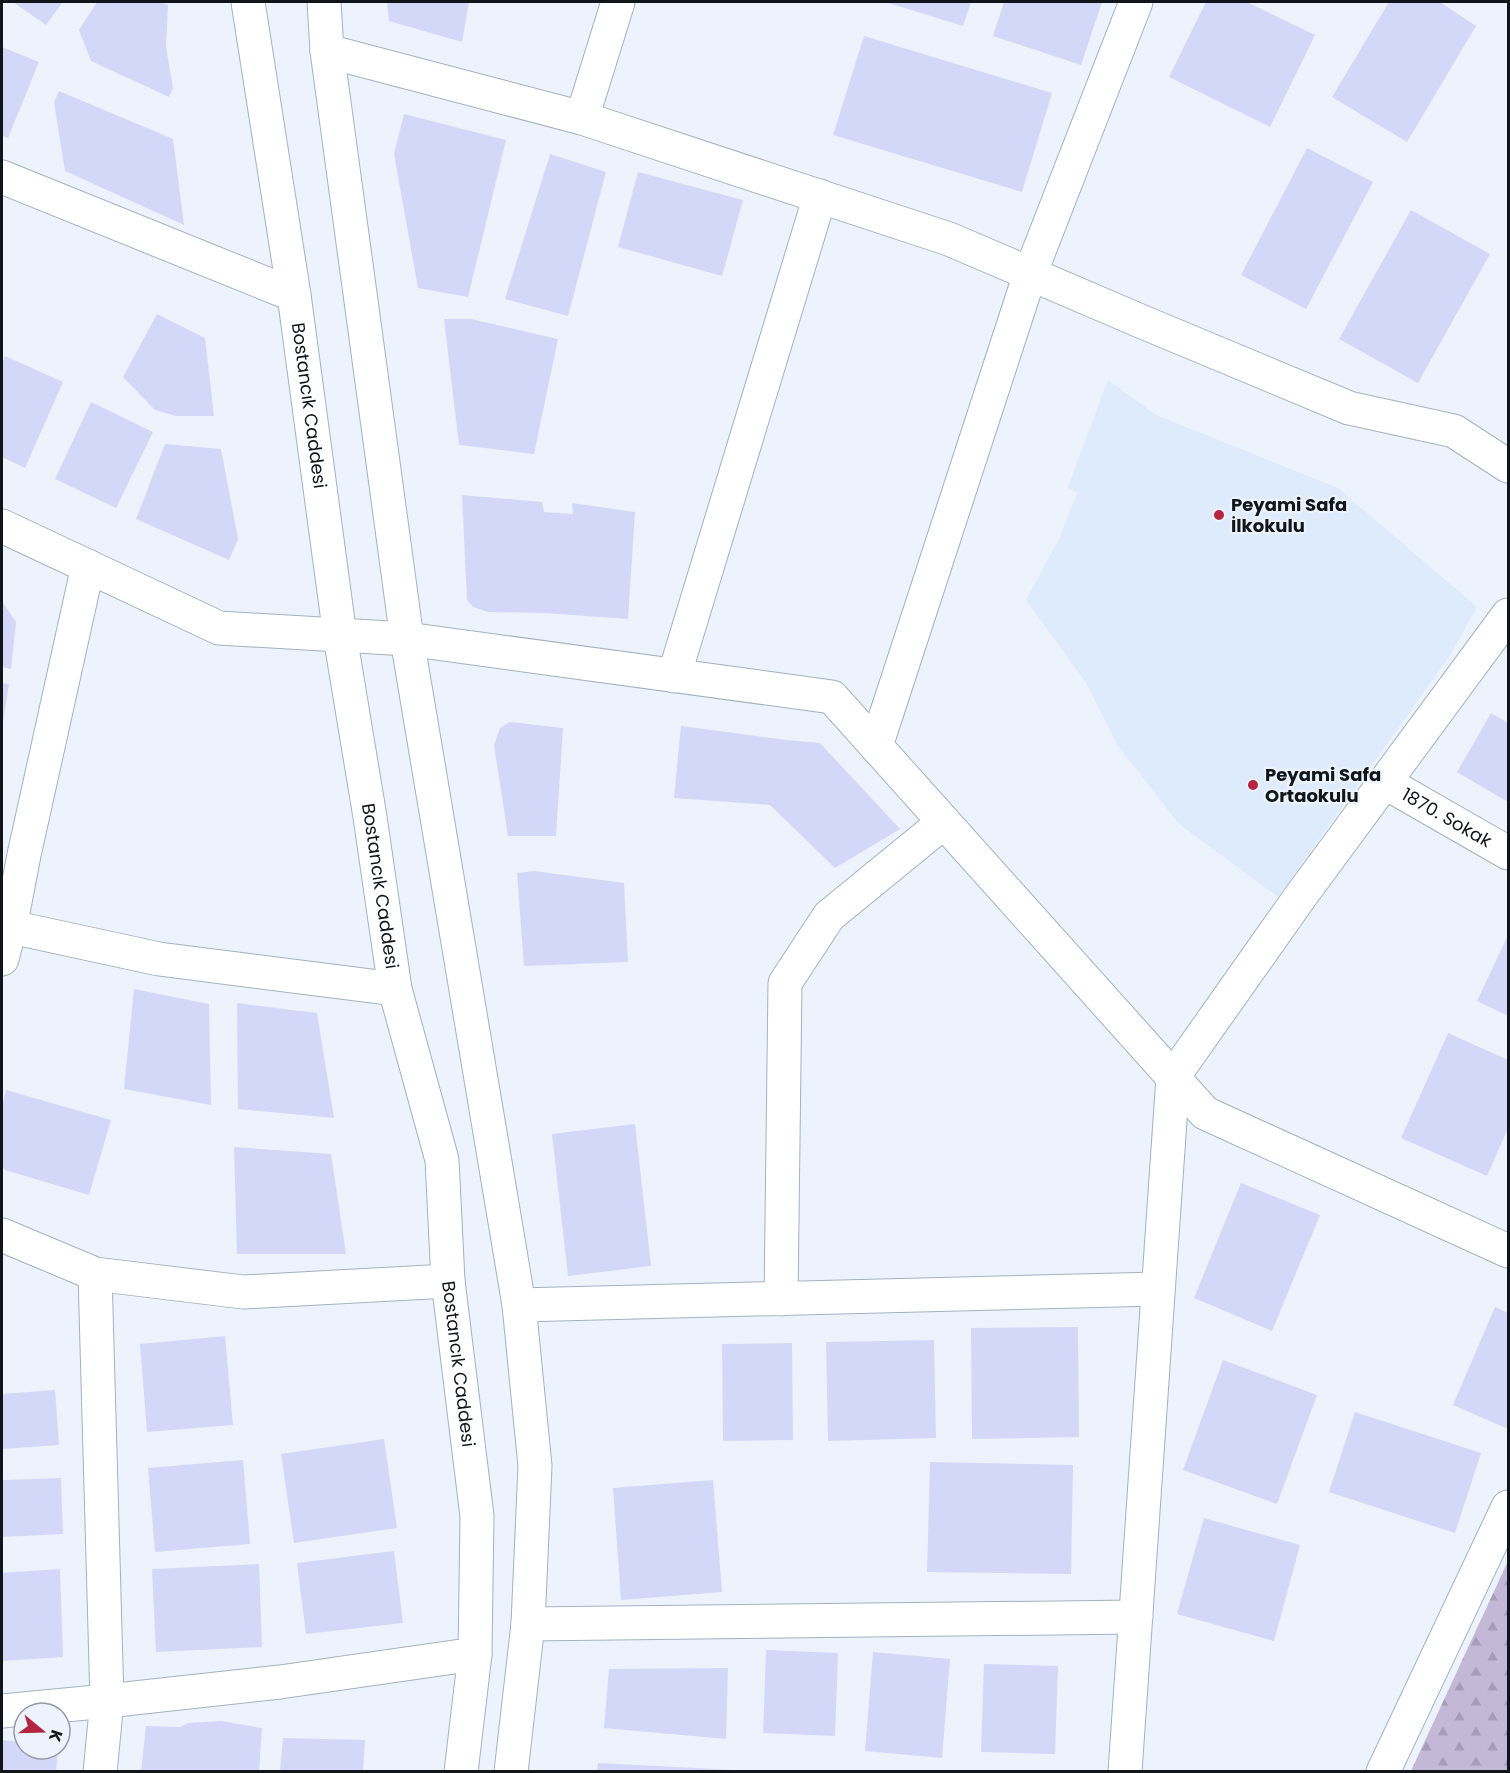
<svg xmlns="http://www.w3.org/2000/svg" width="1510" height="1773" viewBox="0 0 1510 1773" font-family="Poppins,sans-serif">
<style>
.built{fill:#ddebfd}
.forest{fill:url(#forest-firs)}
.building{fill:#d3d8f8}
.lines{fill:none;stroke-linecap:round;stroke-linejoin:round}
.street-casing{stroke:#a4b1c0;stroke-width:35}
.secondary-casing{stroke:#a4b1c0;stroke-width:35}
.street{stroke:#fff;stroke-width:33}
.secondary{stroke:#fff;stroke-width:33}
.poi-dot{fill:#b6243f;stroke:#ecf3fd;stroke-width:2}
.labels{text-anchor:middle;stroke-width:4.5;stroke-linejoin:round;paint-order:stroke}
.street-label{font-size:18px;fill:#10151a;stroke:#ecf3fd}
.poi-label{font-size:18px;font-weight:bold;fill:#10151a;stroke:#ecf3fd;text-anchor:start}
</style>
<defs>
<pattern id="forest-firs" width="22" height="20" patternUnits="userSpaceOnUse" patternTransform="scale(1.5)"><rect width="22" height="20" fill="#c4b8d7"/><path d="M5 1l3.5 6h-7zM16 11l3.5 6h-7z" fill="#a79db8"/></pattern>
</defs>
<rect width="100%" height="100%" fill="#ecf3fd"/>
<path class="built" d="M1108,380L1156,415L1338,488L1477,607L1449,657L1278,897L1179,824L1118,746L1085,681L1026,600L1060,537L1077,493L1068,487Z"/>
<path class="forest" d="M1508,1561V1771H1411Z"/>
<path class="building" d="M13,2H63L46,25Z
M97,2H161L168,5L166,47L173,88L169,97L91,61L79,30Z
M387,2H469L462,42L389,21Z
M885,2H971L963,26Z
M1004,2H1102L1081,65L993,36Z
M1206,2H1247L1315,35L1270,127L1169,77Z
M1389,2H1440L1476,26L1407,142L1332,97Z
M864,36L1052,93L1022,192L833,135Z
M2,47L39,62L8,138L2,136Z
M59,91L173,139L184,225L65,171L54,102Z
M404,114L506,140L468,297L418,288L394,154Z
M1307,148L1373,182L1306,309L1241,275Z
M550,154L606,172L568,316L505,299Z
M638,172L743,200L722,276L618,247Z
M1411,210L1490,254L1418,383L1339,339Z
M157,314L205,338L214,416H176L155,410L123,377Z
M444,319H471L558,339L534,454L459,445Z
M5,356L63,382L25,468L2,457V364Z
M91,402L153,432L116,508L55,479Z
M165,444L221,449L238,539L229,560L136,519Z
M462,495L542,502L544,512L573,514L572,503L635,512L628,619L544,613L488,612L473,607L467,600Z
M2,601L16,622L11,669L2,667Z
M2,683L9,684L3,722H2Z
M1491,713L1508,723V802L1457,772Z
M510,722L563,728L556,836H508L494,745L500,728Z
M681,726L787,740L820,743L900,829L835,868L770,805L674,798Z
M534,871L624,883L628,962L524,966L517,873Z
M1508,935V1016L1477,1001Z
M134,989L209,1004L211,1105L124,1089Z
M237,1003L317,1013L334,1118L238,1109Z
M1448,1033L1508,1060V1128L1487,1176L1401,1138Z
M6,1090L111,1120L89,1195L5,1170L2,1166V1106Z
M635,1124L651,1266L568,1276L552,1134Z
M234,1147L331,1154L346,1254H237Z
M1241,1183L1320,1215L1272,1331L1194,1298Z
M1495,1307L1508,1313V1429L1453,1405Z
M1078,1327L1079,1437L972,1439L971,1328Z
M225,1336L233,1425L147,1432L140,1344Z
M934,1340L936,1438L828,1441L826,1342Z
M792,1343L793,1440L723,1441L722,1344Z
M1223,1360L1317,1395L1277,1504L1183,1470Z
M55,1390L59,1445L2,1449V1394Z
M1355,1412L1481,1453L1455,1533L1329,1492Z
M384,1439L397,1528L294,1543L281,1454Z
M243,1460L250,1544L155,1552L148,1468Z
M930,1462L1073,1465L1071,1574L927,1572Z
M61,1478L63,1534L2,1537V1480Z
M713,1480L722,1592L621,1600L613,1488Z
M1204,1518L1300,1545L1274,1641L1177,1614Z
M394,1551L403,1623L306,1634L297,1563Z
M259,1564L262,1647L156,1652L152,1569Z
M60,1569L63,1657L2,1661V1573Z
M766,1650L838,1653L835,1736L763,1733Z
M873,1652L950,1659L942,1758L865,1751Z
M984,1664L1058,1666L1055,1754L981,1752Z
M728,1668L726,1739L604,1728L609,1669Z
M221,1721L262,1728L259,1772H141L146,1726L180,1727L188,1723Z
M283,1738L365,1740L363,1772H280Z
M2,1740L24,1742V1749H58L56,1772H2Z
M598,1763L734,1770V1772H597Z"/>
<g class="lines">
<defs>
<g id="street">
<path d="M327,51L582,118L949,239L1145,323L1349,408L1454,431L1508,466"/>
<path d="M582,118L618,2"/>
<path d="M2,177L294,295"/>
<path d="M2,526L219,628L407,639L832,697L1205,1113L1508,1251"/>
<path d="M674,676L820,196"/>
<path d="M876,746L1030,274L1136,2"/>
<path id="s1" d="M1386,783L1508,853"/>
<path d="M2,925L159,959L395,989"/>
<path d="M2,959L10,928L24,855L88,566"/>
<path d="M2,1235L95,1274L243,1292L448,1281"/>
<path d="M95,1274L107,1701L100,1772"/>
<path d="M781,1299L785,983L829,916L944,822"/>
<path d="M519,1305L1158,1289"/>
<path d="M528,1624L1136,1617"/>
<path d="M2,1711L107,1701L280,1682L475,1654"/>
<path d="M1125,1772L1173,1077L1300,897L1508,615"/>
<path d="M1383,1772L1508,1507"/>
</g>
<g id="secondary">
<path id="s2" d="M248,2L294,295L340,636L370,817L395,989L442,1160L448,1281L477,1516L475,1654L461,1772"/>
<path d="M324,2L327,51L407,639L519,1305L535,1466L528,1624L511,1772"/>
</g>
</defs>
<use href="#street" class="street-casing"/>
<use href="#secondary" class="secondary-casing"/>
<use href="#street" class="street"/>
<use href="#secondary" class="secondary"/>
</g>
<g class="poi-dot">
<circle cx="1219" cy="515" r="6"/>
<circle cx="1253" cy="785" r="6"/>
</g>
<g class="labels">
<g class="street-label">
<text dy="6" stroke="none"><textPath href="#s2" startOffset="408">Bostancık Caddesi</textPath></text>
<text dy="6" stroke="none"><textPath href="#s1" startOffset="70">1870. Sokak</textPath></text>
<text dy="6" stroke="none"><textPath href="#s2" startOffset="894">Bostancık Caddesi</textPath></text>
<text dy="6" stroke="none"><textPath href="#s2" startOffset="1380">Bostancık Caddesi</textPath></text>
</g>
<g class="poi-label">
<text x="1231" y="511">Peyami Safa<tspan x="1231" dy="21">İlkokulu</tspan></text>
<text x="1265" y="781">Peyami Safa<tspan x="1265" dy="21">Ortaokulu</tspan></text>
</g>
</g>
<rect width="1510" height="1773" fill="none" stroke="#10151a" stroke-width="6"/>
<g transform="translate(42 1731) rotate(109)"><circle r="28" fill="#ecf3fd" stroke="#949aa2" stroke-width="1.5"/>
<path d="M0-4.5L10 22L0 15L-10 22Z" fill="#b6243f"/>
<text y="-9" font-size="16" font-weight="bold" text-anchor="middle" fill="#10151a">K</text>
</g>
</svg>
